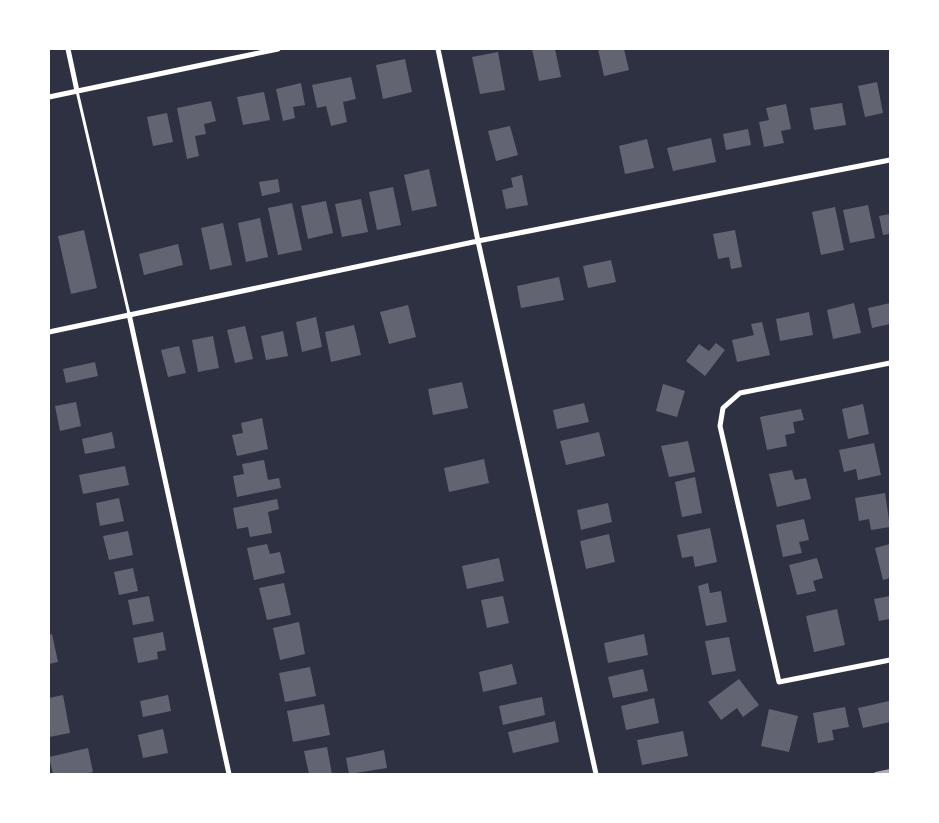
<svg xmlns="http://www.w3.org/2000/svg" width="939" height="823" viewBox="0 0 939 823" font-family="'Public Sans',sans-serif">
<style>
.building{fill:#626471}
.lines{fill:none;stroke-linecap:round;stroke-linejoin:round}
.service{stroke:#fff;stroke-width:3}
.minor{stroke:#fff;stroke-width:5}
.rail{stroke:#abadb3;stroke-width:4}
</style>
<rect width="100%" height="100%" fill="#2d3142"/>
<path class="building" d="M532,49H555L561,77L539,81Z
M598,49H624L629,70L604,76Z
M498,52L505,90L480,94L472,57Z
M405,59L412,92L383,99L376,65Z
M351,77L356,99L343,102L347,122L331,126L326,106L317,108L312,85Z
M877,82L883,113L865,117L858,86Z
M301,83L305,105L293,107L295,118L283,121L276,89Z
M264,92L270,120L243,125L237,97Z
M211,101L216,121L204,124L206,134L195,136L199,156L187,159L177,108Z
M842,103L846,125L814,130L810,108Z
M786,104L791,129L781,131L784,143L764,147L759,122L769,120L766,108Z
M167,113L173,142L153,146L147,117Z
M510,126L518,155L496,161L488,131Z
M748,129L751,145L726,150L723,134Z
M711,138L716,162L673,171L667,148Z
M647,139L654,168L625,174L619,146Z
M429,169L437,206L412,211L404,175Z
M522,175L528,205L506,209L502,190L513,187L511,178Z
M278,179L280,192L262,196L259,182Z
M393,187L401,225L377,230L369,192Z
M361,199L368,232L342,237L335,204Z
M326,201L333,233L308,239L301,206Z
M292,203L302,250L278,255L268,208Z
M868,205L875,238L850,243L843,210Z
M835,207L844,250L821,255L812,212Z
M890,214V234L883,235L879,216Z
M260,218L268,257L246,262L238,223Z
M223,223L232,265L210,270L201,228Z
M84,230L97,288L71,294L58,236Z
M735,230L742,267L731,269L729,257L718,259L713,234Z
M178,244L183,265L144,275L139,254Z
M611,260L616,282L588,288L583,266Z
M559,277L564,300L521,308L517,286Z
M854,303L861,333L833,339L827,310Z
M890,303V324L872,328L868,308Z
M408,305L416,337L389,344L380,312Z
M809,312L813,335L780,341L776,319Z
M316,317L322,347L302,352L296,322Z
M762,322L770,355L737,362L732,340L754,335L751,324Z
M354,325L361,355L331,362L325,332Z
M245,326L253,359L235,363L227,330Z
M283,331L288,356L266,360L261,336Z
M213,336L219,368L198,372L192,340Z
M716,343L725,350L705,376L686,361L699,344L709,351Z
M179,346L186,373L168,377L161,350Z
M95,362L98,376L66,383L63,369Z
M462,382L468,408L433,415L428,389Z
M663,384L685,391L677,417L656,411Z
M76,402L81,426L60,431L55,406Z
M584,403L589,422L557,429L553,410Z
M863,404L869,434L848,439L842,409Z
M801,409L804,420L793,422L795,433L785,435L787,446L767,450L760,417Z
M262,418L268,449L237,456L232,435L243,433L241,423Z
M112,432L115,448L85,454L82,439Z
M599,432L605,456L566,465L560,441Z
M688,441L695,472L669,477L661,446Z
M874,443L881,475L858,480L856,469L844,472L839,450Z
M484,459L489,483L449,492L444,468Z
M264,460L268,480L279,478L281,488L237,497L233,476L244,474L242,464Z
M125,466L129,485L83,494L79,475Z
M792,470L795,480L806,478L811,499L777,507L769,474Z
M695,477L702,513L682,517L675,482Z
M885,493L890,527L871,530L869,519L859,521L855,498Z
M119,498L124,521L100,526L96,503Z
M277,499L279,509L268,512L272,533L250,537L248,527L237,529L233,508Z
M608,503L612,522L581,530L577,510Z
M804,519L809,540L799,542L802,553L783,557L776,525Z
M710,528L717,562L695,567L693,556L682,558L677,535Z
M128,531L133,555L109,560L103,536Z
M609,534L615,562L586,569L580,541Z
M267,544L270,554L280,552L285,573L254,580L247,548Z
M890,544V578L883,580L875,548Z
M499,558L504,581L467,589L462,566Z
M817,558L823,578L813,581L816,591L797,595L789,565Z
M133,568L138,591L119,595L114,572Z
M284,583L291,615L267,620L259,588Z
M708,583L710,593L721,591L727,622L706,626L698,586Z
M149,596L154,621L133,625L128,600Z
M503,596L509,623L487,628L481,600Z
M890,596V623L889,619L879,621L874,599Z
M837,609L845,645L814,652L806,616Z
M299,622L305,654L280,660L273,628Z
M163,632L166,650L157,652L158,659L138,663L133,638Z
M52,634L58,662L49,664V635Z
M644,634L648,655L608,663L604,643Z
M729,637L736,671L712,675L705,641Z
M512,664L517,684L483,692L479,672Z
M310,667L316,696L285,702L279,673Z
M643,669L648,691L613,698L608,677Z
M739,679L759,705L743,717L737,708L721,720L708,702Z
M63,695L70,733L49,737V698Z
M168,695L171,711L143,717L140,701Z
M542,697L545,715L503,725L499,706Z
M654,698L659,723L626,730L621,706Z
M889,701L890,722L863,728L858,708Z
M324,704L330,735L293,742L287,711Z
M845,707L849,727L832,730L834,740L818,743L813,713Z
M769,709L798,716L789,752L761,746Z
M555,721L559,742L513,753L508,732Z
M163,729L168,753L143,758L138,735Z
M683,731L688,756L642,765L637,740Z
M327,747L332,774H309L304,751Z
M88,748L93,772L84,774H53L49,757Z
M384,750L387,768L349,774L346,758Z"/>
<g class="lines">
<path class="service" d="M77,91L129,314"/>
<path class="minor" d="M68,49L77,91
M438,49L478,241L596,774
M49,97L278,49
M129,314L229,774
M49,332L478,241L890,160
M890,363L740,393L723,408L720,426L779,682L890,660"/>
<path class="rail" d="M876,774L890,771"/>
</g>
<rect width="939" height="823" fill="none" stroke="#ffffff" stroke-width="100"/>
</svg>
